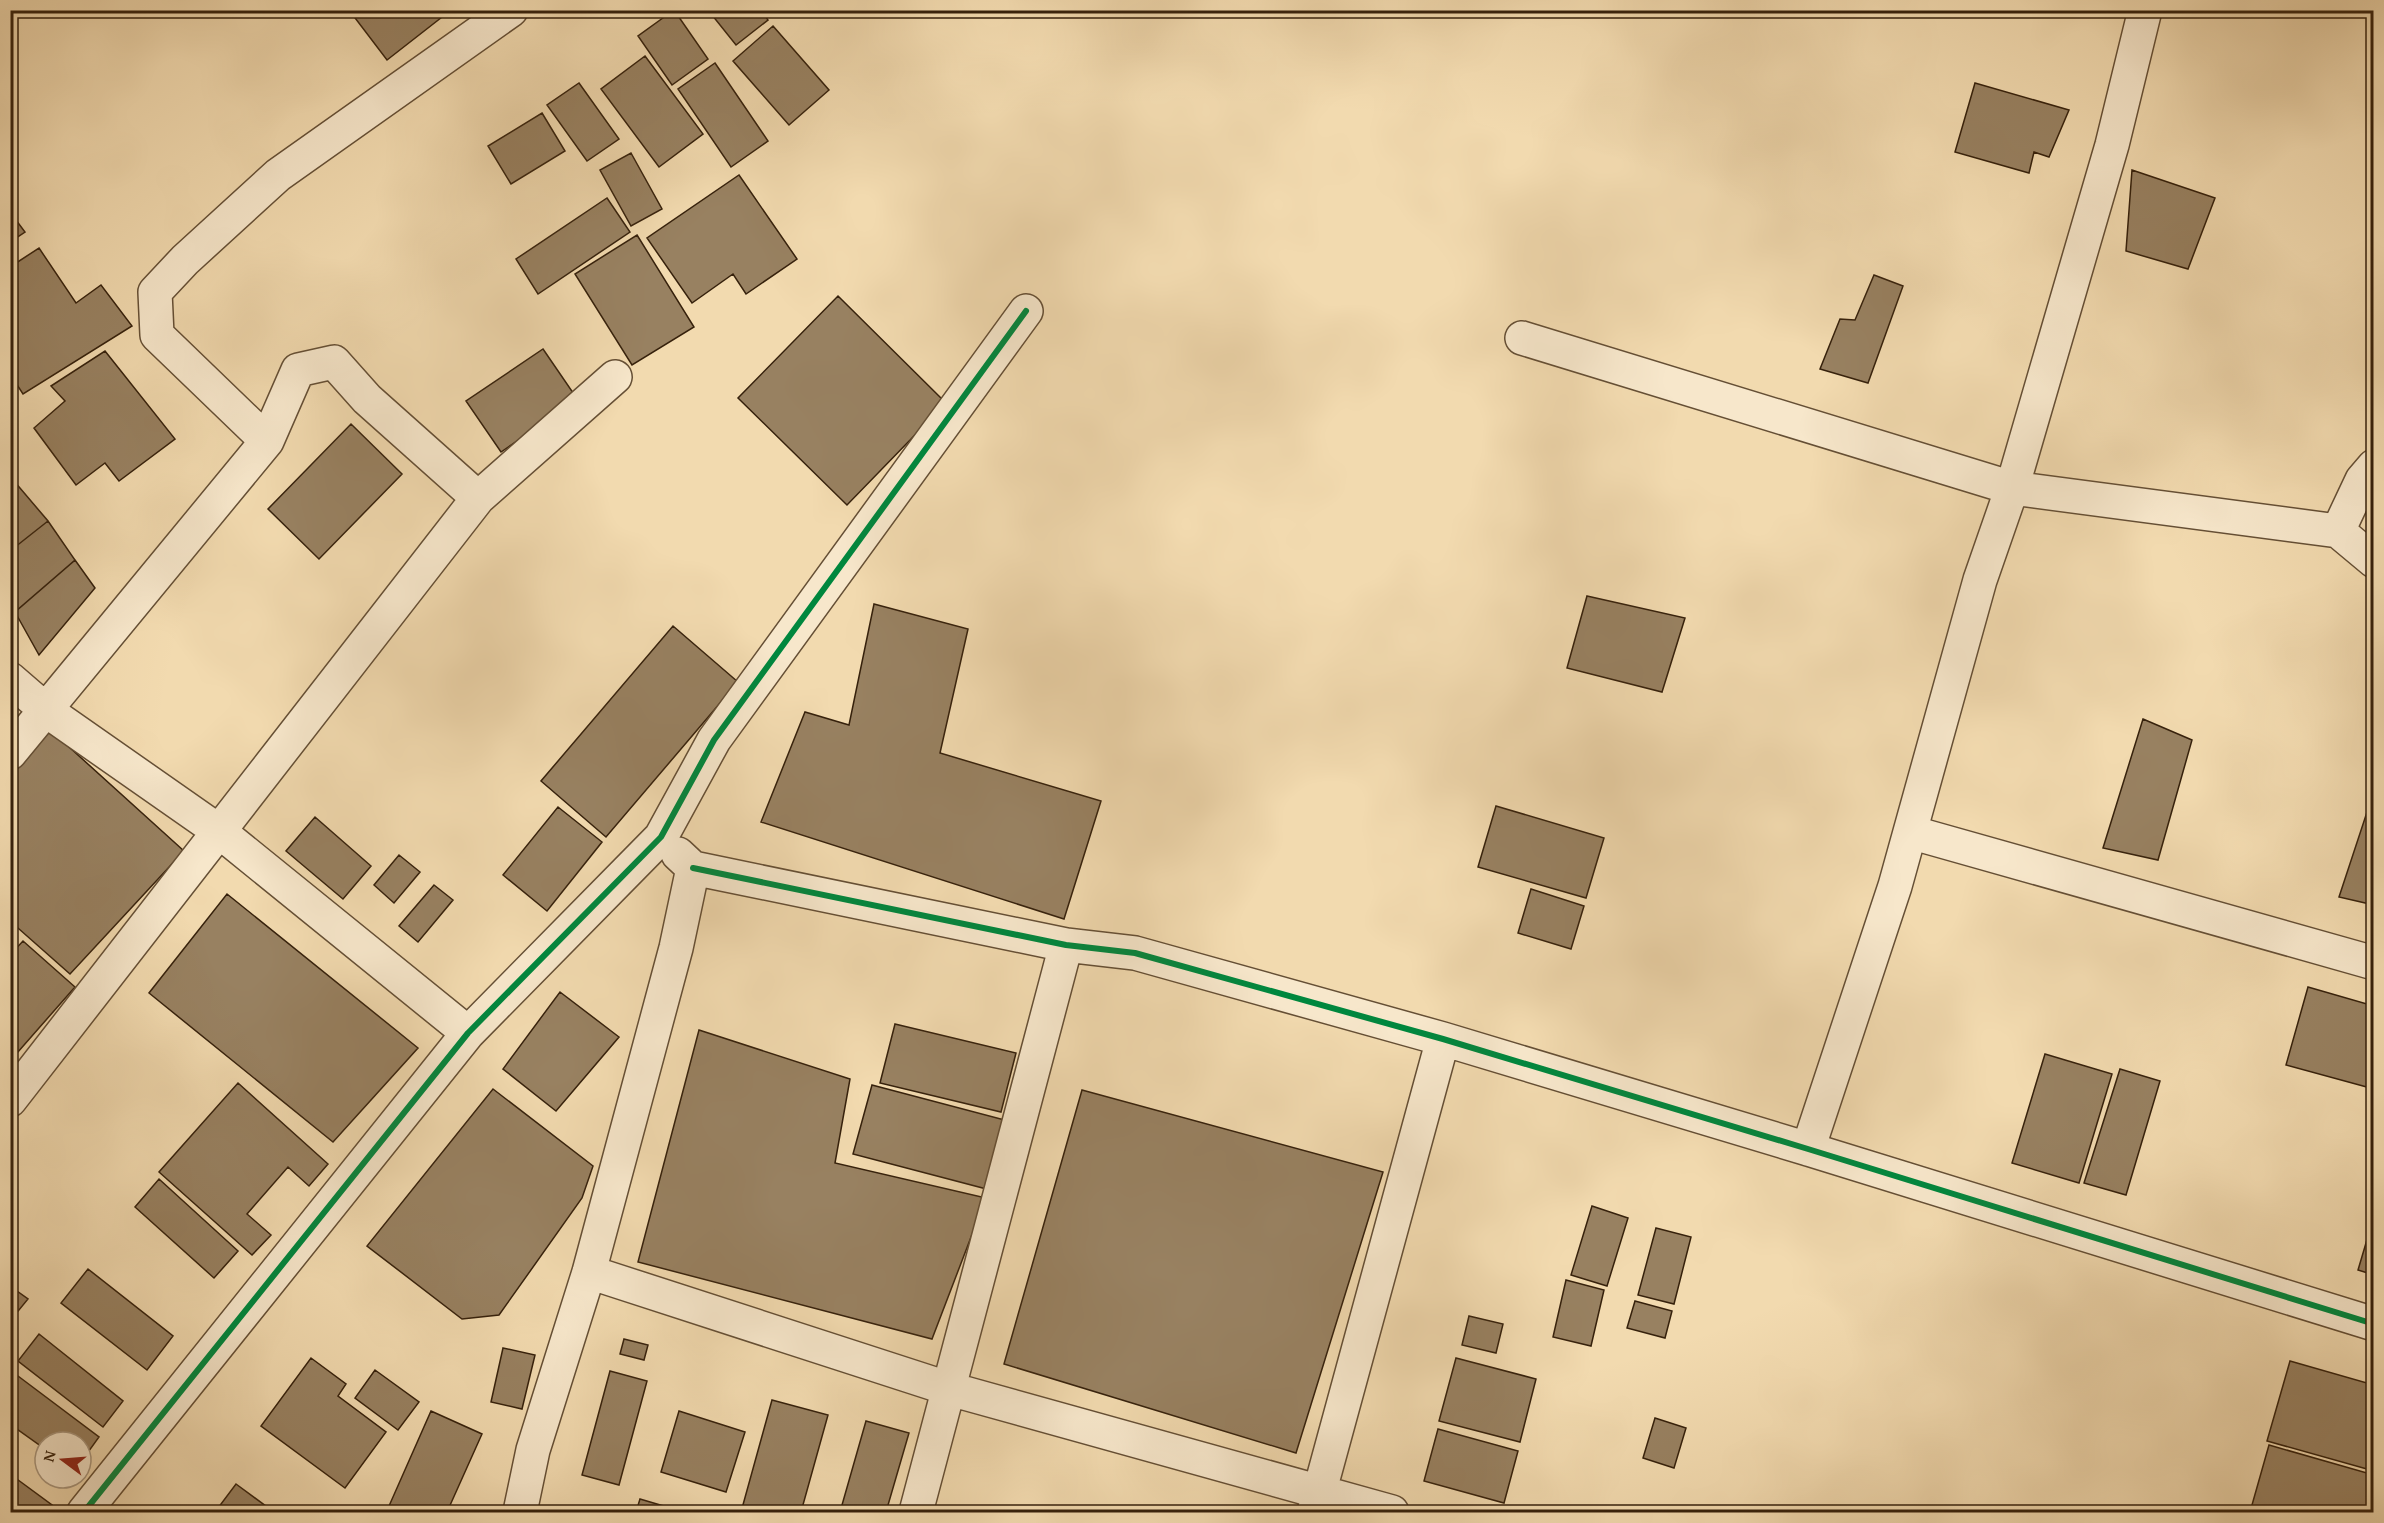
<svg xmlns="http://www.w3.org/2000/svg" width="2384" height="1523" viewBox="0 0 2384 1523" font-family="'Gentium Book Plus',serif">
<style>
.building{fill:#988161;stroke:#36210c;stroke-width:1.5}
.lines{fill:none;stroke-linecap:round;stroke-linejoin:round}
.minor-casing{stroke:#654f35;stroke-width:36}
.minor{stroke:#f7e7cb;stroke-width:33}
.cycleway-casing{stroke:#f7e7cb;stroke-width:10}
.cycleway{stroke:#00873e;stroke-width:6}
</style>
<rect width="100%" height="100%" fill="#f2daaf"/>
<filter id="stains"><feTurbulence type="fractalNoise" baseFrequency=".00333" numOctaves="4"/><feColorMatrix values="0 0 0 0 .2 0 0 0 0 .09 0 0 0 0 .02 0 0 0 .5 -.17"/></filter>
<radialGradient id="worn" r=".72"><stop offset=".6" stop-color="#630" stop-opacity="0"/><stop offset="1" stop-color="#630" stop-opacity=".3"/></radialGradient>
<path class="building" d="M349,10H451L387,60Z
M674,10L708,59L672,85L638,36Z
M708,10H761L768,20L736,45Z
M773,26L829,90L789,125L733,61Z
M645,56L703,134L659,167L601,89Z
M715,63L768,141L731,167L678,89Z
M579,83L619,139L587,161L547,105Z
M1975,83L2069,110L2049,157L2034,152L2029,173L1955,152Z
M542,113L565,151L511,184L488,146Z
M631,153L662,209L631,226L600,170Z
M2132,170L2215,198L2188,269L2126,251Z
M739,175L797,259L746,294L733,274L692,303L647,238Z
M607,198L630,232L538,294L516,259Z
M10,212L25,232L10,242Z
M637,235L694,327L632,365L575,274Z
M39,248L76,303L101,285L132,326L23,394L10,374V267Z
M1874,275L1903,286L1868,383L1820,369L1840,319L1855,320Z
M2374,291V311L2367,309Z
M838,296L946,403L847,505L738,398Z
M543,349L578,400L501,452L466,401Z
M105,351L175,439L119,481L105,463L76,485L34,428L65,401L51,386Z
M351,424L402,474L319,559L268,509Z
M14,481L48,521L10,551V484Z
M48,521L75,560L15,612L10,607V551Z
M75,560L95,588L39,655L15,612Z
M1587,596L1685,618L1662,692L1567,668Z
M874,604L968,629L940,753L1101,801L1064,919L761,822L805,712L849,725Z
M673,626L738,682L606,837L541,781Z
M2143,719L2192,740L2158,860L2103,848Z
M47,727L184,851L70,974L10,921V771Z
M1496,806L1604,838L1586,898L1478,867Z
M558,807L602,842L547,911L503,875Z
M2368,809L2374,810V905L2339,897Z
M315,817L371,866L343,899L286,851Z
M399,855L420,872L394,903L374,885Z
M434,885L453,900L418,942L399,926Z
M1531,889L1584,906L1571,949L1518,933Z
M227,894L418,1048L333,1142L149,993Z
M23,941L75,987L10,1061V955Z
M2308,987L2374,1006V1089L2286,1065Z
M560,992L619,1037L556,1111L503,1069Z
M895,1024L1016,1053L1001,1112L880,1083Z
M699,1030L850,1079L835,1163L986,1198L932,1339L638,1262Z
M2045,1054L2112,1074L2079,1183L2012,1163Z
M2120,1069L2160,1081L2126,1195L2084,1183Z
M238,1083L328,1164L309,1186L288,1167L247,1214L271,1235L252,1255L159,1172Z
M872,1085L1016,1123L998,1192L853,1154Z
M493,1089L593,1166L582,1198L499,1315L462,1319L367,1246Z
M1082,1090L1383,1172L1296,1453L1004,1364Z
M159,1179L238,1251L214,1278L135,1207Z
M1592,1206L1628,1218L1607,1286L1571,1275Z
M2374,1216V1275L2358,1270Z
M1656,1228L1691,1237L1674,1304L1638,1295Z
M88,1269L173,1336L147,1370L61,1303Z
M1566,1280L1604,1290L1591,1346L1553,1337Z
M10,1286L28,1299L10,1321Z
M1635,1301L1672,1311L1665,1338L1627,1328Z
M1469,1316L1503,1324L1496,1353L1462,1345Z
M39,1334L123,1401L103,1427L18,1361Z
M624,1339L648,1345L644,1360L620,1354Z
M503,1348L535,1355L522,1409L491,1402Z
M311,1358L346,1384L338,1396L386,1432L345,1488L261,1426Z
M1456,1358L1536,1379L1520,1442L1439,1421Z
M2290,1361L2374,1385V1471L2267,1441Z
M10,1370L99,1437L81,1462V1442H45V1449L10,1424Z
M375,1370L419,1402L398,1430L355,1398Z
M610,1371L647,1381L619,1485L582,1475Z
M772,1400L828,1415L801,1512H741Z
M431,1411L482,1434L447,1512H404L389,1506Z
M679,1411L745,1432L726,1492L661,1472Z
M1655,1418L1686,1428L1674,1468L1643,1458Z
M866,1421L909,1433L886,1512H840Z
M1438,1429L1518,1451L1504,1503L1424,1481Z
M2269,1445L2374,1475V1512H2250Z
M10,1474L52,1505L47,1512H10Z
M236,1484L274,1512H215Z
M640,1499L684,1512H636Z"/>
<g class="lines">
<defs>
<path id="minor" d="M1522,338L2012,488L2338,531L2374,561
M267,441L157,335L155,292L185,260L278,175L511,10
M2338,531L2362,480L2374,466
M10,679L47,711L220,832L468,1033
M10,753L267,441L298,370L334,362L367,399L478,498
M1910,832L2374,963
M693,868L1066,945L1135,953L1443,1039L1808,1149L2374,1324
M10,1100L478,498L615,377
M1808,1149L1895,886L1980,580L2012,488L2112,145L2145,10
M589,1272L950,1389L1392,1512
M84,1512L468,1033L661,837L714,740L1026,311
M520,1512L533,1450L589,1272L676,948L693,868L678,854
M916,1512L1066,945
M1314,1512L1443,1039"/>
</defs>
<use href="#minor" class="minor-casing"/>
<use href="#minor" class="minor"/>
<defs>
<path id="cycleway" d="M693,868L1066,945L1135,953L1443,1039L1808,1149L2374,1324
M84,1512L468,1033L661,837L714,740L1026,311"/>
</defs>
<use href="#cycleway" class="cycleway-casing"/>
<use href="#cycleway" class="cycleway"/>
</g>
<rect width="2384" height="1523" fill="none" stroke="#f2daaf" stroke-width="36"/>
<rect x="12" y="12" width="2360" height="1499" fill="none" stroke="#36210c" stroke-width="3"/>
<rect x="18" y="18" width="2348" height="1487" fill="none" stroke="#36210c" stroke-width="1.5"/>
<g transform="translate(63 1460) rotate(286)"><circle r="28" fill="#f7e7cb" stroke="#aa987f" stroke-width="1.5"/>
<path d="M0-4.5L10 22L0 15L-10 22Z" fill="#8f2418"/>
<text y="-9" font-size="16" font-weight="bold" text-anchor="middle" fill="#36210c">N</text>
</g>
<rect width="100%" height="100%" filter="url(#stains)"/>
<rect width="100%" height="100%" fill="url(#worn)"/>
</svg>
